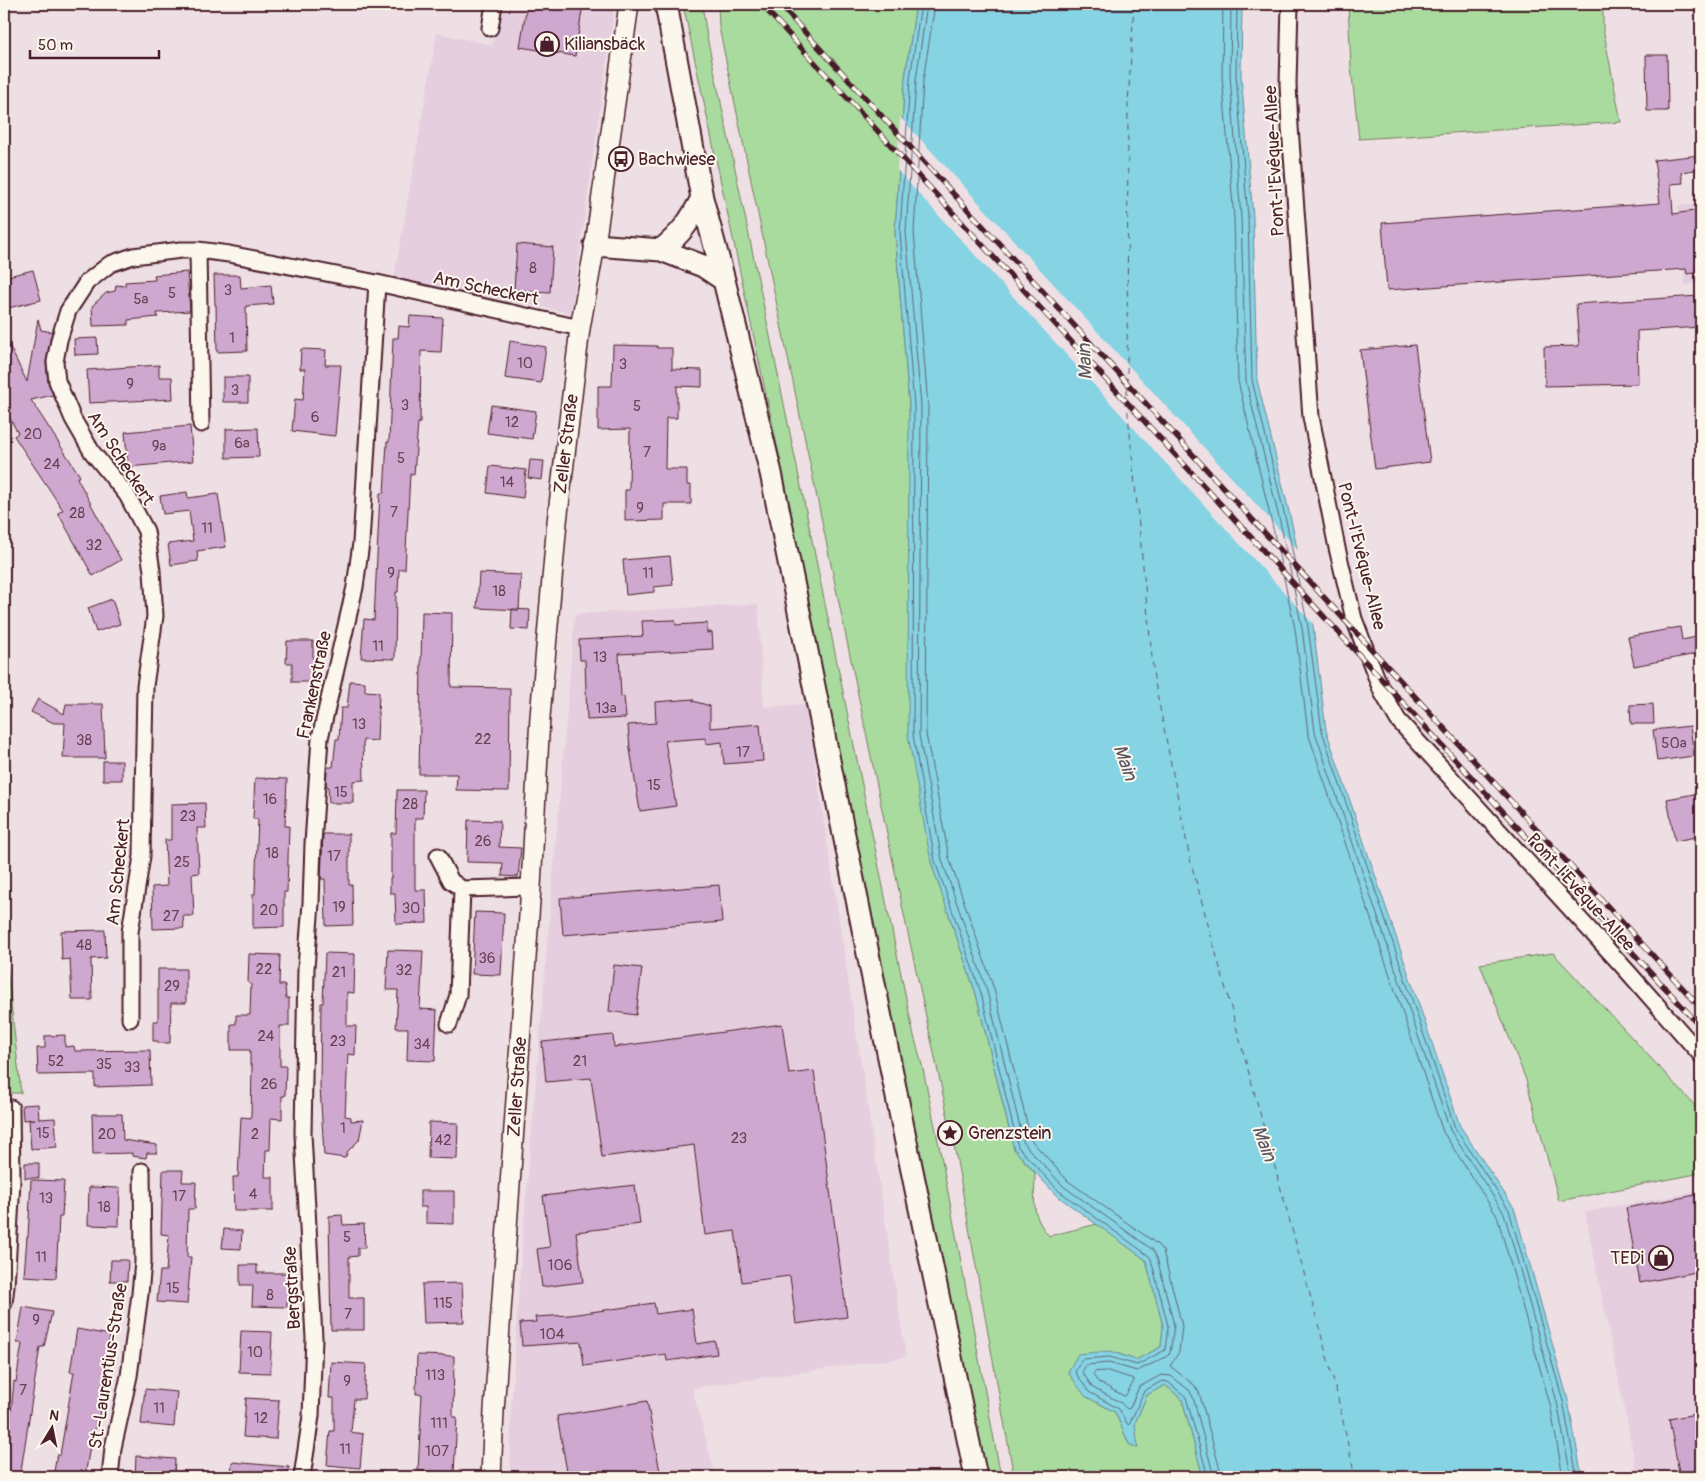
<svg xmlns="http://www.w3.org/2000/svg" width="1705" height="1481" viewBox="0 0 1705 1481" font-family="Pangolin,sans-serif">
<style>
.built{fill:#e5cede}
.green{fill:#a8db9d;stroke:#797d64}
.water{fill:#85d3e3;stroke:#6d8b99}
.pier{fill:#eedfe4}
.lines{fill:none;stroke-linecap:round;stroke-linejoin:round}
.shore{stroke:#626775;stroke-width:1}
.ferry{stroke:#5c5562;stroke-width:1;stroke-dasharray:6 5;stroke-linecap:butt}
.building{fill:#cfa8d0;stroke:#4a1f2b}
.minor-casing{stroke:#4a1f2b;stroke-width:19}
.tertiary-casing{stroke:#4a1f2b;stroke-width:22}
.secondary-casing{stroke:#4a1f2b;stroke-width:25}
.minor{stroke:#fbf7ec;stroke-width:15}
.tertiary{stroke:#fbf7ec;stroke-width:19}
.secondary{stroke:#fbf7ec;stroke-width:21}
.rail-casing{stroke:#4a1f2b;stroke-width:5.5}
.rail{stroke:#fbf7ec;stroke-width:4;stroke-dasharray:11;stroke-linecap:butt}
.labels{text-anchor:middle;stroke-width:4;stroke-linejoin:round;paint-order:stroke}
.number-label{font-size:15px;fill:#6b4154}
.poi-label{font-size:18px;fill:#4a1f2b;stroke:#fbf7ec;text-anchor:start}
.street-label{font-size:18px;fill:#4a1f2b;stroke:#fbf7ec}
.water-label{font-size:19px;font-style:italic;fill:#5c5562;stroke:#fbf7ec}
</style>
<rect width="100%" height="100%" fill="#eedfe4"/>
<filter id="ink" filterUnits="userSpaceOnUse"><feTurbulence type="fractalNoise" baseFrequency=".02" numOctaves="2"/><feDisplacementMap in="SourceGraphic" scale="10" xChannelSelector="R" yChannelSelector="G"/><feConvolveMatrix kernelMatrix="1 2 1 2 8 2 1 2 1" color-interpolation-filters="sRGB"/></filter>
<g filter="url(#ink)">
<path class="built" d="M499,4H615L571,313L394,279L437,33L492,45Z
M1701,204V283L1685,285L1678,206Z
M758,604L764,707L806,704L906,1357L692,1388L716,1477H510L511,1413L520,1271L575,614Z
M1701,1191V1477H1638L1585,1212Z"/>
<path class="green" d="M683,4H702L707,37C778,368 844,700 913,1032L923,1069L942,1160L1001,1477H984L783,474Z
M718,4H916L905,78L895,232L909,406L931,862L976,994L1014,1149L1035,1173C1035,1200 1030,1214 1049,1236L1097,1224L1146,1260L1163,1326L1161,1347L1136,1360L1110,1351L1085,1396L1115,1412L1129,1444L1137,1448L1135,1423L1147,1395L1165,1385L1182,1399L1203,1477H1014L955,1150L904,915L719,27Z
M1348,4H1603V28L1621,122L1359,139L1351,67Z
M4,940L21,1093H4Z
M1553,953L1701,1112V1173L1559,1201L1526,1080L1480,964Z"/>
<path class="water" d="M916,4H1242L1241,75L1253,217L1257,380L1292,524L1313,626L1326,730L1460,1126L1514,1208L1568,1400L1582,1477H1203L1182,1399L1165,1385L1147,1395L1135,1423L1138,1448L1129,1444L1115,1412L1085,1396L1068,1372L1078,1354L1110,1351L1136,1360L1161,1347L1163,1326L1146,1260L1056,1195L1014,1149L976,994L931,862L908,735L909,406L895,232L905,78Z"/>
<path class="pier" d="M900,117L1300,552L1315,626L897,170Z"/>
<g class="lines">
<path class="shore" d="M921,4L910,79L900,232L914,406L913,735L935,861L981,993L1018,1147L1059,1191L1149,1256L1151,1259L1168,1326L1165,1350L1137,1365L1110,1357L1082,1359L1075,1372L1089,1392L1119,1409L1128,1425L1130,1423L1144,1391L1162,1381L1168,1382L1186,1397L1208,1477
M927,4L916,80L906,232L921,406L919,735L942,860L987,991L1024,1144L1063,1186L1153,1250L1157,1258L1174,1325L1170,1353L1166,1357L1137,1371L1109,1363L1086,1365L1082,1372L1093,1388L1120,1402L1127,1409L1130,1408L1139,1387L1161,1375L1171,1376L1189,1390L1193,1397L1214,1477
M935,4L923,81L914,232L928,406L926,734L949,858L994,989L1031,1140L1068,1181L1157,1244L1163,1251L1182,1326L1179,1352L1170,1366L1194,1385L1199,1392L1222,1477
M1223,4L1222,75L1234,218L1238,381L1273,528L1295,629L1308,733L1443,1132L1497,1216L1550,1404L1563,1477
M1231,4L1230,75L1241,218L1246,381L1281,526L1302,628L1315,732L1450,1130L1504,1213L1557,1402L1571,1477
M1237,4L1236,75L1248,217L1252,380L1287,525L1308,627L1322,731L1455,1128L1509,1210L1563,1401L1577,1477
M1108,1371L1134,1379V1381L1126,1395L1124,1396L1098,1382L1093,1375L1095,1372Z"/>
<path class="ferry" d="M1134,4L1128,104L1127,404L1154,678L1190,859L1336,1389L1355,1477"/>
</g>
<path class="building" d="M527,4H583L575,56L520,47Z
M1646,55H1667L1668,111H1647Z
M1701,155V169L1681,172L1683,183L1671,184L1673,214L1701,210V272L1687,274L1686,269L1387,290L1382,223L1660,203L1654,160Z
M517,244L553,247L550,292L514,290Z
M33,270L41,300L4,309V277Z
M187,272L190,311L157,313L158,317L128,320V325L93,326L92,306L106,293L115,291L116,285L125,286V282L155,280L154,275Z
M214,275H240L241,288L271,285L273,304L246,306L247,351L217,352L216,305H215Z
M1699,296L1701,327L1637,331L1638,384L1545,386L1544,347L1579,346L1576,304Z
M410,316L443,318L441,352L421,351L420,423H418L414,474H410L405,569H399L398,592H396L395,659L361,658L364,619L374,620L380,493H384L387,442H389L393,338H398L399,326L409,327Z
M38,319L41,330L52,332L46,363L48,382L53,395L31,400L80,476L77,478L121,560L93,576L58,513L63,510L14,436L18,433L4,408V335L27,382Z
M97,338L98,354L75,355L74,339Z
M510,341L546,347L541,383L505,378Z
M613,345L657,346V348H672V369L702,370V387L677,386V418H666L665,469H687V485H691V504H664V520L625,521V490H629L630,429L598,430V386H612Z
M1415,345L1430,462L1375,469L1360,350Z
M301,349L326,350L325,365H341L335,436L292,431L295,399L303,400L305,369H300Z
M159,365V377H172L173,399L89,403L87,370Z
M223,377H248V402H223Z
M491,405L536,411L532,439L487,433Z
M190,426L193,461L128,467L125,432Z
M258,428L259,457L226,458V429Z
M530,460L544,461L542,480L528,478Z
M490,466L526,470L523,498L487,493Z
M187,492L188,498L218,494L226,547L197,551L198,561L171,565L168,544L193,541L189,511L163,514L160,496Z
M670,556L673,585L654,587V592L626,595L623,560Z
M479,573L521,575L519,610L477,608Z
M112,599L120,624L96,632L88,608Z
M512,609L530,610L529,630L511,629Z
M422,612L452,613L451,687L510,688L509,791L456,790L457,774H419Z
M675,620L676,625L707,623V633L712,632L713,649L619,654L621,697L624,696L626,718L587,720L585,660H580L579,640L643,636L642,621Z
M1680,627L1682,640L1701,636V653L1634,666L1628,637Z
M287,641H313V682H292V663H286Z
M350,681L365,682V691L379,692L377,741L363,740L364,780L353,781V803H329L328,786H326L327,770L328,767H333L336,739H339L341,708H347Z
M38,699L64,714L66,704H103L105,758H63L65,723H54L31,712Z
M693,699V701L710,706V728L760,724L763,761L724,764L722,742L706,744V738L665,741L676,806L640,811L630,749L628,725L656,723L655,702Z
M1653,704L1654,724H1631L1630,705Z
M1690,726L1694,756L1657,761L1653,730Z
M103,761H122V780H103Z
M255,778L287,779L285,826H289L287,892H284V927L253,928V894H255L258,819H253Z
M397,790H424L423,818H415V890H426L427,923L396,924L395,893H390V878H391V833H396Z
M1700,793L1701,802V836L1675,841L1667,799Z
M205,803L206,828H197L199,873L192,874L194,916H183L184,928L153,929L152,887L167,886L165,840H171V804Z
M468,820L500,821L499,847L521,848L518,877L502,876L503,863L467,862Z
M323,834H349V885H352L353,925L326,926L325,879H321Z
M719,885L722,922L563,935L560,898Z
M475,912L504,913L501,975L472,974Z
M105,930L106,958L91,959L92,1000H72L70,959L62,960L61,931Z
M388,950L423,951L420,1009L437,1010L435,1061L407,1060L408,1028H396L398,990H386Z
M325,953L355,954L354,993L347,992V1026H356L355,1055L348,1054L345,1116L351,1117V1121L363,1120L359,1140L348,1151L345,1158L324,1155L320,1086L321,1003H323Z
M249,954L280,955L279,985H285L286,998H289V1026H280V1066H286L285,1096H282V1119L271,1118L270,1150H266L265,1177H273V1211H234L233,1177H238L241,1117L251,1118L252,1065H250V1050H231V1024H236V1015H250L251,984L248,983Z
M614,965L642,968L636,1015L609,1011Z
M158,969H186V1003H171L170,1043H158V1041H153V1021H158Z
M782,1024L789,1074L814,1071L847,1317L796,1324L790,1276L742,1282L735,1231L705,1235L694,1145L602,1157L591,1078L546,1082L542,1042L613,1035L614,1047Z
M65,1035V1047L74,1046L75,1051L150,1050L151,1085L95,1087V1074L38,1075L37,1048H45V1036Z
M38,1104L39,1119L55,1118L57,1147L31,1149L29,1120L35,1119L23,1120L22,1105Z
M92,1114H122L123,1140L157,1145V1153H147L146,1158L132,1156V1153L93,1154Z
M429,1122L458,1123L457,1159L428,1158Z
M25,1163H39V1178H25Z
M163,1170H183L182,1182H196L195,1209H188L187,1257H191L187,1304L157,1302L160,1271H166L169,1235L161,1234Z
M31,1180L64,1181L62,1217H59L56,1278L24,1276L27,1237H28Z
M635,1185L640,1224L576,1232L583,1282L542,1287L537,1249L550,1247L543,1196Z
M89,1187L120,1188L119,1226L88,1225Z
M420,1191H454V1224L426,1223V1207H420Z
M1701,1194V1271L1640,1283L1626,1208Z
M342,1215L343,1225L364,1224L365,1248H358V1256L349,1257V1298H364V1330H331L329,1216Z
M224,1229L242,1231L241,1249L222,1248Z
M111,1260H128L127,1281H110Z
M240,1265H257V1273H288L287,1307L252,1306L253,1285H240Z
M462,1283L464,1322L424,1323L422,1284Z
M654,1303L656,1314L692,1309L697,1344L715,1341L717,1354L667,1361L666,1354L584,1366L581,1342L522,1346L520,1323L536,1322L535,1317L570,1315Z
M23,1307L52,1312L44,1347H40L20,1477H10L4,1476V1440L7,1423L10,1424L14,1381L16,1382L22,1343H17Z
M77,1329L110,1335L99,1417H97L93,1439H91L85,1477H53L57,1455H60L74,1372H70Z
M241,1331L272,1332L270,1373L239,1372Z
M417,1355L454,1356L453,1417H457L454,1473L418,1471L422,1394H416Z
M331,1362L366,1364L364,1399H354L351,1432L363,1434L360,1468L327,1465L330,1431H334V1398H329Z
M145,1389L177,1392L174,1427L141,1424Z
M246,1398L279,1400L276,1439L243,1437Z
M647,1401L661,1477H568L557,1416Z
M1701,1413V1477H1680L1669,1419Z
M136,1456L175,1459L174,1477H135Z
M232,1462L289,1467L288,1477H231Z"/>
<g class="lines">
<defs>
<path id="minor" d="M1290,4L1288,84L1290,127L1311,417L1337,548L1354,619L1382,692L1398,720L1628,972L1701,1055
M490,28L494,4
M198,250L201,424
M438,856L451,881L462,889L531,887
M130,1019V932L142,856L145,686L155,616L152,571L146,531L127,495L92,452L73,419L57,381L55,362L59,340L68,311L87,282L110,264L133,256L181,250H198L229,254L377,283L580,328
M449,1024L458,995L462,889
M4,1303L6,1286L12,1181L11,1108
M110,1477L113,1448L129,1376L140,1294L143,1262L142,1171
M302,1477L311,1416L314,1338L303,1134L306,968L311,903L313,844L320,738L355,587L361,543L377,283"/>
<path id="tertiary" d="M491,1477L494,1411L531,887L540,717L557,522L580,328L595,245L629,4"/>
<path id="secondary" d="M666,4L702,198L724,280L771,473L905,1137L976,1477
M595,245L661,250L703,266L724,280
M661,250C682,233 690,221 702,198"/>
</defs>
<use href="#minor" class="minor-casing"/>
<use href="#tertiary" class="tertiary-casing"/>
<use href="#secondary" class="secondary-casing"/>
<use href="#minor" class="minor"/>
<use href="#tertiary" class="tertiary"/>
<use href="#secondary" class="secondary"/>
<defs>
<path id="rail" d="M761,4L1701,1027
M779,4L1701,1008"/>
</defs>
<use href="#rail" class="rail-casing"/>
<use href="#rail" class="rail"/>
</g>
</g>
<defs>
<symbol id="shop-ring" viewBox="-11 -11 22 22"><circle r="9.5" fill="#fbf7ec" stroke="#4a1f2b" stroke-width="1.5"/><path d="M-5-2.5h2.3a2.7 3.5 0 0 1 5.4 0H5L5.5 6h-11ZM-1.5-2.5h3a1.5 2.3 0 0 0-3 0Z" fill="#4a1f2b"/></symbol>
<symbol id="bus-ring" viewBox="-11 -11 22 22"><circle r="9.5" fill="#fbf7ec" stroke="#4a1f2b" stroke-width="1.5"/><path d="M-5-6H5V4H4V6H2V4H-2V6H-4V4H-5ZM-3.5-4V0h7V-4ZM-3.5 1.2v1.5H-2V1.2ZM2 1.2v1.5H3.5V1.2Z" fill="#4a1f2b"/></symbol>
<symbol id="sight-ring" viewBox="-11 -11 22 22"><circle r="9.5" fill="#fbf7ec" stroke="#4a1f2b" stroke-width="1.5"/><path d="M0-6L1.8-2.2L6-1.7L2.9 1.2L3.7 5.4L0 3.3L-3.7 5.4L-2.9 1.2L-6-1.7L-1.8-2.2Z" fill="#4a1f2b"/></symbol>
</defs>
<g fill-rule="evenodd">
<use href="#shop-ring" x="533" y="30" width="28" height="28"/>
<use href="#bus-ring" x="607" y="145" width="28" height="28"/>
<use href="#sight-ring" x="936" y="1119" width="28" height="28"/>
<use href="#shop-ring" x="1647" y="1244" width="28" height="28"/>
</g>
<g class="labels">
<g class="number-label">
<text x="533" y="273">8</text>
<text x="228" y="295">3</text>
<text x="172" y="298">5</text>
<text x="141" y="304">5a</text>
<text x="232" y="343">1</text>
<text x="525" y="368">10</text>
<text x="623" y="369">3</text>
<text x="130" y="389">9</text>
<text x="235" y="395">3</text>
<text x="405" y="410">3</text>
<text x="637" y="411">5</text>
<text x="315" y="422">6</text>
<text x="512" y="427">12</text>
<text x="33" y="439">20</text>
<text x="242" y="448">6a</text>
<text x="159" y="451">9a</text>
<text x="647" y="457">7</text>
<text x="401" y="463">5</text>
<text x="52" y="469">24</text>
<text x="507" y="487">14</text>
<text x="640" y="513">9</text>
<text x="394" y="517">7</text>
<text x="77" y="518">28</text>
<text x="207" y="533">11</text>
<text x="94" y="550">32</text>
<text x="391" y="578">9</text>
<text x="648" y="578">11</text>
<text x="499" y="596">18</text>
<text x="378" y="651">11</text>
<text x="600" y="662">13</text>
<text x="606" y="713">13a</text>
<text x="359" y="729">13</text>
<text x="483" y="744">22</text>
<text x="84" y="745">38</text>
<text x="1674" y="748">50a</text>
<text x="743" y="757">17</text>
<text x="654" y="790">15</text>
<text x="341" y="797">15</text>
<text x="270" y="804">16</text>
<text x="410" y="809">28</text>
<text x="188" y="821">23</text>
<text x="483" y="846">26</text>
<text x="272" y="858">18</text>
<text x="334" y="861">17</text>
<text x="182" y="867">25</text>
<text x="339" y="912">19</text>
<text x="411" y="913">30</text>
<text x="269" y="915">20</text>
<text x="171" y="921">27</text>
<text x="84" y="950">48</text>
<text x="487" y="963">36</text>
<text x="264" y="974">22</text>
<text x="404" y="975">32</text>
<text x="339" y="977">21</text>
<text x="172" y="991">29</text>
<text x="266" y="1041">24</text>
<text x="338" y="1046">23</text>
<text x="422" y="1049">34</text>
<text x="56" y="1066">52</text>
<text x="580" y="1066">21</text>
<text x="104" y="1069">35</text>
<text x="132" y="1072">33</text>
<text x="269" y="1089">26</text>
<text x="343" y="1133">1</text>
<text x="43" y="1138">15</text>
<text x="107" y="1139">20</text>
<text x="255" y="1139">2</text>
<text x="739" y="1143">23</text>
<text x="443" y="1145">42</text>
<text x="253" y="1199">4</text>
<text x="179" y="1201">17</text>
<text x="46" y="1203">13</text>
<text x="104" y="1212">18</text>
<text x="347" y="1242">5</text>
<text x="41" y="1262">11</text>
<text x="560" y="1270">106</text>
<text x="173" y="1293">15</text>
<text x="270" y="1300">8</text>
<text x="443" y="1308">115</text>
<text x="348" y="1319">7</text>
<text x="36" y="1325">9</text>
<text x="552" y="1339">104</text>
<text x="255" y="1357">10</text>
<text x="435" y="1380">113</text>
<text x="347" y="1386">9</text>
<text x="23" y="1395">7</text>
<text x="159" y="1413">11</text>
<text x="261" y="1423">12</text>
<text x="439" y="1428">111</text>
<text x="345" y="1454">11</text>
<text x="437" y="1456">107</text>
</g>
<g class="poi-label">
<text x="564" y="50">Kiliansbäck</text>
<text x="638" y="165">Bachwiese</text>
<text x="968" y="1139">Grenzstein</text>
<text x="1644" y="1264" text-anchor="end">TEDi</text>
</g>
<g class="street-label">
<text transform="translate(1274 161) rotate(-93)" y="6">Pont-l'Evêque-Allee</text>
<text transform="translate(486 288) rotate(12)" y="6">Am Scheckert</text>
<text transform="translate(566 444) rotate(-83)" y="6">Zeller Straße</text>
<text transform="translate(121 458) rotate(57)" y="6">Am Scheckert</text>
<text transform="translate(1362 556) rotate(76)" y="6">Pont-l'Evêque-Allee</text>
<text transform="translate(314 685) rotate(-78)" y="6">Frankenstraße</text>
<text transform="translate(118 872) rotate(-84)" y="6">Am Scheckert</text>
<text transform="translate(1581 892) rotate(48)" y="6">Pont-l'Evêque-Allee</text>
<text transform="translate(517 1087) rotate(-86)" y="6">Zeller Straße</text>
<text transform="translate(292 1288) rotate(-93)" y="6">Bergstraße</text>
<text transform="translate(108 1366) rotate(-81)" y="6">St.-Laurentius-Straße</text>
</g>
<g class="water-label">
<text transform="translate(1084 362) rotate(-93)" y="7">Main</text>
<text transform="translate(1126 762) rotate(70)" y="7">Main</text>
<text transform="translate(1265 1143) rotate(69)" y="7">Main</text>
</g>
</g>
<rect width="1705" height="1481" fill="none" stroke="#fbf7ec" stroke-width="20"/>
<rect x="10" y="10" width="1685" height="1461" fill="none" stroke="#4a1f2b" stroke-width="2" filter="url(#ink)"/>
<g transform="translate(52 1428) rotate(10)" stroke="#fbf7ec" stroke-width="4" paint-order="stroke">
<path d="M0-4L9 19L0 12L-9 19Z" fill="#4a1f2b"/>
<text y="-8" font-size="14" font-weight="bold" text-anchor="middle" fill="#4a1f2b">N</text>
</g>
<path d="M30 50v8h129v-8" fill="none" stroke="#4a1f2b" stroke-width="2.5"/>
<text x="38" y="50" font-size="15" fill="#4a1f2b" stroke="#fbf7ec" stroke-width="4" paint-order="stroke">50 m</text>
</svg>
